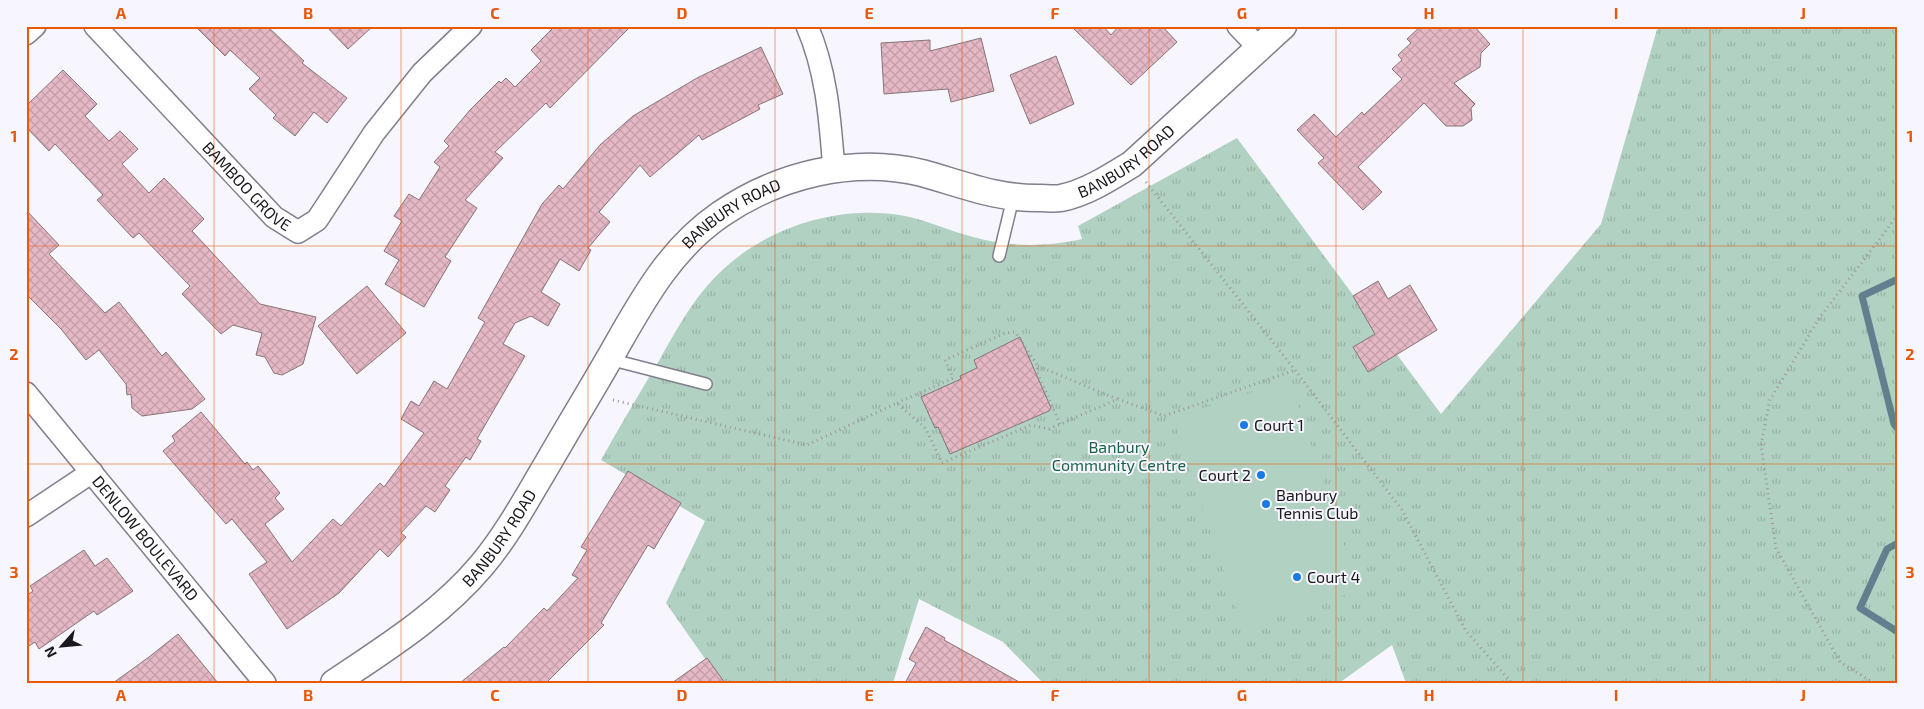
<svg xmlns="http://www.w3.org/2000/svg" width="1924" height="709" font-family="'Exo 2',sans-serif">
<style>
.park{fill:url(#park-tufts)}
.pitch{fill:#b1d1c2}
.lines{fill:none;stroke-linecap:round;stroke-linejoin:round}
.stream{stroke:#627e8f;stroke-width:7}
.building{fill:url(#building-cross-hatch);stroke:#877479}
.service-casing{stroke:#827e8e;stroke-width:14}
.minor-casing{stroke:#827e8e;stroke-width:24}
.tertiary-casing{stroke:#827e8e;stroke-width:29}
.path{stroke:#9a989f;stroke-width:3;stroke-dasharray:1 4;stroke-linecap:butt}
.service{stroke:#fff;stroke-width:11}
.minor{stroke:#fff;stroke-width:21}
.tertiary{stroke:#fff;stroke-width:26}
.grid{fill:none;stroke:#e8590c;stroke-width:1;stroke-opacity:0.55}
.poi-dot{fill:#187ae2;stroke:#f7f5fd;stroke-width:2}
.labels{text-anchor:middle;stroke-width:4;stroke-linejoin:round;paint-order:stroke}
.street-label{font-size:16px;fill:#1a181e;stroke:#f7f5fd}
.poi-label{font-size:16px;fill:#1a181e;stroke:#f7f5fd;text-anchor:start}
.park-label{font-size:16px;fill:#1a6449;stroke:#f7f5fd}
.neatline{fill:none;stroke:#e8590c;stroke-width:2}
.grid-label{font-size:16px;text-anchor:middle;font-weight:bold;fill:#e8590c}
</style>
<defs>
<pattern id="park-tufts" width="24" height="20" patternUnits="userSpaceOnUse" patternTransform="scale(1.25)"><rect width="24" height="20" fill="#b1d1c2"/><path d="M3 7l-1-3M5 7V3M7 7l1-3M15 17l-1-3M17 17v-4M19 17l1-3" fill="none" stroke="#98b3a6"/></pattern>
<pattern id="building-cross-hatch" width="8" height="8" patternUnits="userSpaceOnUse" patternTransform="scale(1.25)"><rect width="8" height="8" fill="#e5b8c5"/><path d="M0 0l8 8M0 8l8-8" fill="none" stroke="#c49da9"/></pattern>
</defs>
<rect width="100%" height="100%" fill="#f7f5fd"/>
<!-- park -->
<path class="park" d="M1658 26H1898V683H1406L1392 645 1339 683H1043L1003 642 919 599 893 683H722L666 603 705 521 601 460C620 426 640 392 660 359 674 334 688 308 707 286 754 231 833 203 905 216 929 221 950 231 973 237 1008 247 1043 247 1078 240L1082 239 1078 226 1237 138 1441 414 1601 224Z"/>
<!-- pitch -->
<path class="pitch" d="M1290 380 1359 590 1243 628 1173 418Z"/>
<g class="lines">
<!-- stream -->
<path class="stream" d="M1898 279 1862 296 1894 424 1898 429
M1898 543 1887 549 1860 608 1898 632"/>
</g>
<!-- building -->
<path class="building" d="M195 26H267L304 61 302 63 347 98 327 123 314 112 295 136 273 118 276 115 249 89 260 78 230 50 225 56Z
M326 26H373L348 49Z
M555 26H631L550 108 546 103 495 152 503 158 465 200 477 208 445 257 451 261 424 307 385 284 399 260 384 251 402 221 394 216 409 194 419 200 440 167 434 162 449 146 444 141 470 110 499 81 501 83 506 78 515 87 541 61 531 50Z
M1071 26H1103L1111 35 1119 26H1162L1177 42 1131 85Z
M1421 26H1474L1490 44 1481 53 1480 67 1454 83 1475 104 1471 108 1472 120 1463 126H1446L1424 103 1358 167 1382 192 1363 210 1318 163 1324 158 1297 130 1314 114 1336 137 1362 112 1364 115 1402 79 1392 69 1402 60 1398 55 1411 43 1407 39Z
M981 38 994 91 951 102 948 89 884 94 881 43 930 40V51Z
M761 47 783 94 758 105 760 109 702 140 699 135 650 177 640 165 599 212 610 222 588 248 591 250 579 271 560 259 541 292 560 304 548 326 531 316 515 323 503 344 525 356 477 439 481 441 470 460 466 457 445 486 450 490 435 512 426 506 401 533 406 537 388 557 380 549 339 593 287 629 249 574 267 562 232 519 226 524 163 451 175 441 172 436 201 412 245 464 247 462 253 470 258 466 280 493 275 498 284 509 265 524 292 562 333 519 341 526 380 483 384 487 424 433 401 419 411 401 419 406 434 381 447 389 485 322 478 318 542 204 559 185 563 189 600 145 633 116 697 78Z
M1056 56 1074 104 1030 124 1010 75Z
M63 70 97 104 85 116 109 141 120 131 138 149 122 164 149 193 164 178 204 219 192 231 260 304 316 317 303 364 282 375 274 373 265 357 256 355 262 333 233 325 221 334 182 294 190 286 139 233 133 238 97 200 103 195 55 144 49 151 26 127V106Z
M26 210 59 245 49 254 105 313 119 302 162 356 166 352 205 399 192 409 142 416 132 408 131 394 127 395 126 384 99 350 86 360 61 329 26 294Z
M1378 281 1388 299 1410 285 1437 330 1368 372 1353 347 1375 334 1353 296Z
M367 286 406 333 357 374 318 326Z
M1020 337 1051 408 1049 411 950 454 938 427 935 428 921 397 961 379 960 376 977 368 974 360Z
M628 471 681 503 654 549 648 545 601 623 604 625 546 683H460L504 647 505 648 544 608 547 611 578 578 572 575 587 550 581 547Z
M84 550 95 566 107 558 133 591 97 615 94 611 39 649 35 642 26 648V596L33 591 30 586Z
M926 627 945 638 944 640 1021 683H905L916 663 909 659Z
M178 634 218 683H113L149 657Z
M707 658 725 683H672Z"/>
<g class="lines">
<defs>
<path id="service" d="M999 256 1013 198
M609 359 706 384"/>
<g id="minor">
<path id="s1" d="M95 26 274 217 298 232 317 220 374 133 422 73 471 26"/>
<path d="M807 26C827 72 830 120 834 170"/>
<path d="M1238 26 1259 48"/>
<path d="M26 34 35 26"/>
<path id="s2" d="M26 393 265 683"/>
<path d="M26 516 92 472"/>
</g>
<g id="tertiary">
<path id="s3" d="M334 683C386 648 441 614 482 565 508 534 527 498 548 463 568 428 589 394 609 359 640 305 668 250 721 214 778 175 853 156 922 173 962 184 997 199 1040 198 1046 198 1054 199 1061 198 1086 193 1111 177 1132 164L1283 26"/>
</g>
</defs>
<!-- service casing -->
<use href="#service" class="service-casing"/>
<!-- minor casing -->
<use href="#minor" class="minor-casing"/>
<!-- tertiary casing -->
<use href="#tertiary" class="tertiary-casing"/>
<!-- path -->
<path class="path" d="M1146 182 1295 370 1402 510 1466 631 1512 683
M1038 366 1117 399
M613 400 807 445 897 403 926 429 942 463 1031 425 1049 429 1118 399 1164 416 1295 370
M897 403 953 378 945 360 1005 333 1015 332 1038 366 1037 372 1060 424
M1874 683 1840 662 1776 548 1761 445 1770 400 1820 317 1898 215"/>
<!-- service -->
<use href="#service" class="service"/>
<!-- minor -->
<use href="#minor" class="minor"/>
<!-- tertiary -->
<use href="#tertiary" class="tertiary"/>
</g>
<!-- grid -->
<path class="grid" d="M214 26V683M401 26V683M588 26V683M775 26V683M962 26V683M1149 26V683M1336 26V683M1523 26V683M1710 26V683M26 246H1898M26 464H1898"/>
<!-- markers -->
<g class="poi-dot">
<circle cx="1244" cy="425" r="5"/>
<circle cx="1261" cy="475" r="5"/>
<circle cx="1266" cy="504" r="5"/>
<circle cx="1297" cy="577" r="5"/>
</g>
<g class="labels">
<!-- street labels -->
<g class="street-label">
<text dy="6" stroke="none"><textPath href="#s3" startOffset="1046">BANBURY ROAD</textPath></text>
<text dy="6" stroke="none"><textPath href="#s1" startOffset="221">BAMBOO GROVE</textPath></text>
<text dy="6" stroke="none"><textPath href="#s3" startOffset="626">BANBURY ROAD</textPath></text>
<text dy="6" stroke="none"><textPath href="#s3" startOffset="222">BANBURY ROAD</textPath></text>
<text dy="6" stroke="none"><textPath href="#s2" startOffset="188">DENLOW BOULEVARD</textPath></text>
</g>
<!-- poi labels -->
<g class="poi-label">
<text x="1254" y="431">Court 1</text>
<text x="1251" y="481" text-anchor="end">Court 2</text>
<text x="1276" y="501">Banbury<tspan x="1276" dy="18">Tennis Club</tspan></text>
<text x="1307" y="583">Court 4</text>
</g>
<!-- park labels -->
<g class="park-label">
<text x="1119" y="453">Banbury<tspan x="1119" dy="18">Community Centre</tspan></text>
</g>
</g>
<!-- border -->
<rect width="1924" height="709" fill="none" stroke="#f7f5fd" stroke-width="55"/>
<!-- north arrow -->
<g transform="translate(62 646) rotate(243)" stroke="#f7f5fd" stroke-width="4" paint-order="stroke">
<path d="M0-4L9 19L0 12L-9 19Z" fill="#1a181e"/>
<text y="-8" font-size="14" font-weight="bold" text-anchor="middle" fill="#1a181e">N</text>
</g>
<rect x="28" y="28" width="1868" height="654" class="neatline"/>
<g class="grid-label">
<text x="121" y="19">A</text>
<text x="308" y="19">B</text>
<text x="495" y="19">C</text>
<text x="682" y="19">D</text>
<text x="869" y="19">E</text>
<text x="1055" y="19">F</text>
<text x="1242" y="19">G</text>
<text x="1429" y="19">H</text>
<text x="1616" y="19">I</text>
<text x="1803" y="19">J</text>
<text x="14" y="142">1</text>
<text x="1910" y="142">1</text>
<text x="14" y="360">2</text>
<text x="1910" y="360">2</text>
<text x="14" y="578">3</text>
<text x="1910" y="578">3</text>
<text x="121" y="701">A</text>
<text x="308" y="701">B</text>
<text x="495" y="701">C</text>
<text x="682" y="701">D</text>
<text x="869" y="701">E</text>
<text x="1055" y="701">F</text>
<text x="1242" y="701">G</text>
<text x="1429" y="701">H</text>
<text x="1616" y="701">I</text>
<text x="1803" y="701">J</text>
</g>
</svg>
